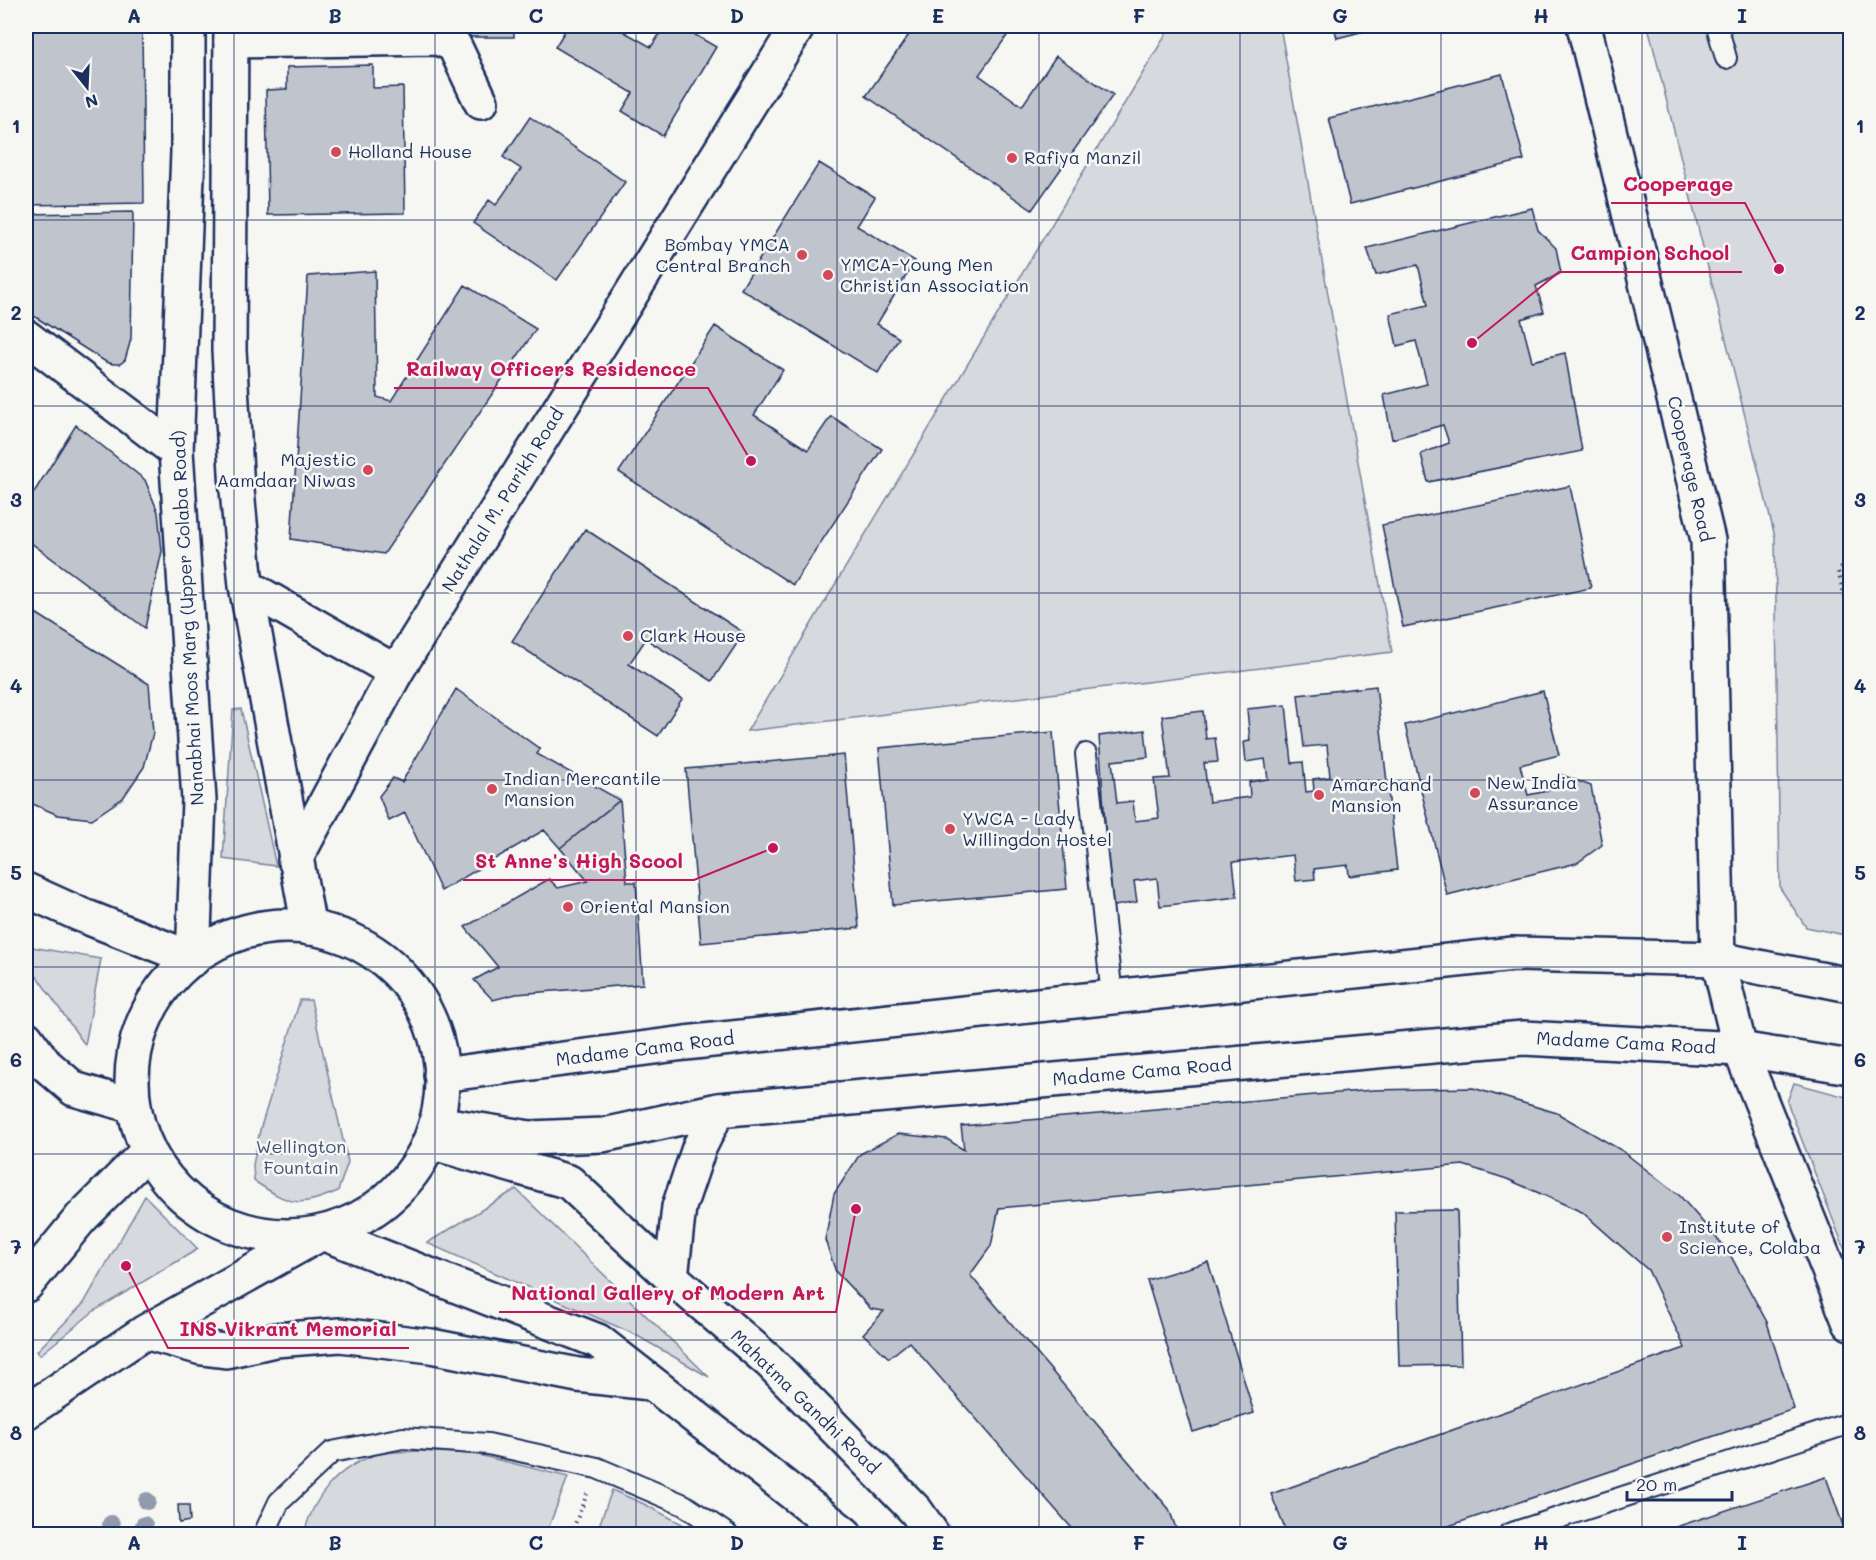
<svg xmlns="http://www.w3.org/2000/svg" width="1876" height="1560" font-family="Mali,sans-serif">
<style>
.green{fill:#d6d9dd;stroke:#78849e;stroke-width:1.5}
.building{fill:#c0c4cd;stroke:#1b2f5e;stroke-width:1.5}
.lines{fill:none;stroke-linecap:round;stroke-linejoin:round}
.service-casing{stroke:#1b2f5e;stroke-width:24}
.minor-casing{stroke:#1b2f5e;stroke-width:38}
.tertiary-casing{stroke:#1b2f5e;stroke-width:38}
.secondary-casing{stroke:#1b2f5e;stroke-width:38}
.primary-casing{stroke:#1b2f5e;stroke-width:38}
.path{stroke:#1b2f5e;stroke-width:4;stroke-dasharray:1.5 4.5;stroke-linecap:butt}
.service{stroke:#f6f6f2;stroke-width:20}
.minor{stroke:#f6f6f2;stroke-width:33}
.tertiary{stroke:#f6f6f2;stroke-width:33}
.secondary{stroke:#f6f6f2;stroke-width:33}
.primary{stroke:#f6f6f2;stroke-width:33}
.tree{fill:#929bae}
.grid{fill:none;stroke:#1b2f5e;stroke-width:1.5;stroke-opacity:0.55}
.poi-dot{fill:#d1495b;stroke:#f6f6f2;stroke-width:2}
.labels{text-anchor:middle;stroke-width:5;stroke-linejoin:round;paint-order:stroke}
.poi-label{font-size:18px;fill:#1b2f5e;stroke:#f6f6f2;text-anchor:start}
.street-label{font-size:18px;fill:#1b2f5e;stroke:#f6f6f2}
.park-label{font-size:18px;fill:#405177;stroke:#f6f6f2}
.leader{fill:none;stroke:#c2185b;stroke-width:2}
.callout-dot{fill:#c2185b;stroke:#f6f6f2;stroke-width:2}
.callout-label{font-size:20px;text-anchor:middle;font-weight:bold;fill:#c2185b;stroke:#f6f6f2;stroke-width:5;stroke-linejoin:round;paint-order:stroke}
.neatline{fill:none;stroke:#1b2f5e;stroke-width:2}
.grid-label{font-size:20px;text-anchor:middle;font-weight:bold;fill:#1b2f5e}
</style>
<rect width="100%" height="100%" fill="#f6f6f2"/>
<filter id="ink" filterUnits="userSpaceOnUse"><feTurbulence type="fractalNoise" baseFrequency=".0167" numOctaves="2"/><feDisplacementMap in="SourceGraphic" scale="12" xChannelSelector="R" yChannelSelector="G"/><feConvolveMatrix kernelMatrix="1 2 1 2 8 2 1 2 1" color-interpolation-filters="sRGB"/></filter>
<g filter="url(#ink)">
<!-- green -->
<path class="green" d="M1171 26H1280L1392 652 747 731Z
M1648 26H1850V936L1806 927 1780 888 1775 537Z
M241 709 276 866 223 859 233 710Z
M26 946 101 959 85 1045 26 961Z
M300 1000H311L348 1162 338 1191C297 1208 291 1205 254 1181L253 1165 260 1130Z
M1794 1083 1850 1098V1263L1787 1102Z
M516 1189 709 1377 634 1334 427 1243Z
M145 1196 198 1249 94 1311 40 1355 37 1351 84 1303Z
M417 1451 475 1454 568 1477 546 1534H304C313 1497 338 1467 375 1455 388 1451 404 1452 417 1451Z
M612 1490 644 1504 701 1534H596Z"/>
<!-- building -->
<path class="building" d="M26 26H142L144 203 26 205Z
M463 26H514V37H463Z
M568 26H614L651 47 665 26H680L716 47 663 136 622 111 633 93 555 47Z
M915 26H1014L979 75 1022 106 1056 56 1113 95 1032 210 866 96Z
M1334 26H1384L1337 38Z
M373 65V88L403 87 405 213 268 215 266 90 287 89V67Z
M1502 74 1524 160 1350 204 1329 118Z
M530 117 625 182 557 280 473 223 489 200 496 205 521 169 503 157Z
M819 163 875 197 857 226 915 261 877 324 899 338 878 373 741 289Z
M1532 208 1538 230 1556 248 1561 273 1536 286 1544 312 1521 319 1532 361 1565 353 1582 451 1428 482 1421 454 1449 443 1443 425 1392 439 1384 395 1427 384 1416 341 1397 346 1390 314 1428 305 1418 265 1376 275 1367 248Z
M133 212 131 339 125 360 120 364H113L106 362 26 311V214Z
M375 271 377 397 391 401 465 285 536 329 384 554 291 539 308 276Z
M715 326 783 370 754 415 808 450 831 416 882 449 793 585 619 472Z
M76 425 145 480 158 512 162 551 145 628 26 539V505Z
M1570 486 1591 588 1403 627 1382 525Z
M585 529 744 633 712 681 646 639 629 664 682 699 658 736 512 641Z
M26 607 149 684 153 733 144 767 123 798 92 819 58 815 26 801Z
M1376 686 1397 870 1349 876 1348 865 1314 869 1315 879 1296 881 1293 855 1233 862 1237 897 1160 906 1157 878 1134 881 1137 902 1109 907 1096 826 1105 824 1099 736 1145 730 1148 757 1112 761 1117 803 1133 801 1135 821 1159 818 1154 779 1170 778 1162 716 1203 711 1206 739 1215 738 1218 762 1204 763 1209 802 1250 797 1249 782 1268 779 1265 759 1246 762 1244 742 1250 741 1247 709 1286 705 1292 763 1303 762 1306 792 1314 791 1313 779 1330 777 1327 745 1304 747 1298 695Z
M456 689 540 749 537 754 620 800 560 848 544 830 441 891 405 813 389 821 379 796 393 778 402 782Z
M1543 691 1559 755 1520 765 1528 795 1547 791 1562 775 1591 786 1602 845 1577 863 1447 895 1405 725Z
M1053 732 1067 889 893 905 879 748Z
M844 755 859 928 701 943 686 769Z
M620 800 627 882H636L643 984 516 994 493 1000 474 980 498 967 465 927 549 879 558 888 588 881 560 848Z
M1473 1088 1557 1113 1621 1150 1680 1196 1728 1251 1767 1322 1794 1409 1425 1534H1287L1271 1494 1685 1348 1648 1270 1582 1212 1507 1179 1463 1165 999 1208 991 1246 970 1275 1169 1509 1178 1534H1077L909 1342 889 1358 863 1334 884 1311 871 1309 836 1272 825 1240 834 1194 860 1154 898 1134 947 1139 964 1150 961 1126 1373 1090Z
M1457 1210 1461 1365 1399 1366 1395 1211Z
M1208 1262 1254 1413 1193 1432 1147 1280Z
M1826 1477 1846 1534H1655Z
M178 1505H189L190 1521 179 1523Z"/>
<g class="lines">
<defs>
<path id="service" d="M1717 26 1726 58
M1086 754 1112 997
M264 1534 279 1502 332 1452 403 1438 488 1444 597 1468 684 1505 727 1534
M1509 1534 1850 1423"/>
<path id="minor" d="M231 41 438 38 454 45 481 102"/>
<path id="tertiary" d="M1584 26 1708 540 1718 959
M26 337 176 451
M295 860 396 672 798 26
M26 890 79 914 193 959
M26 1038 45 1064 74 1089 133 1106"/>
<path id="secondary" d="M188 26V152L176 451 199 800 193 959
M231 26 229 350 237 490 246 586 309 928
M246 586 396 672
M1718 959 1740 1049 1850 1323"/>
<path id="primary" d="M132 1081a155 155 0 1 1 310 0a155 155 0 1 1-310 0Z
M441 1075 685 1043 1513 954 1718 959 1850 985
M436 1123 530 1138 603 1135 718 1110 1523 1038 1740 1049 1850 1067
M430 1142 569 1182 671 1277 770 1362 916 1511 932 1534
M671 1277 679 1207 699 1148 718 1110
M26 1285 81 1218 148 1151
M145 1332 202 1348 226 1351 275 1340 340 1335 431 1346 578 1375 650 1383
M26 1412 145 1332 322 1233 598 1341 845 1534"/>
</defs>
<!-- service casing -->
<use href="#service" class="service-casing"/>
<!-- minor casing -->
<use href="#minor" class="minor-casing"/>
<!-- tertiary casing -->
<use href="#tertiary" class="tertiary-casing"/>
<!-- secondary casing -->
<use href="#secondary" class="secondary-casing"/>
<!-- primary casing -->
<use href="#primary" class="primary-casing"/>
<!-- path -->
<path class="path" d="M1850 559 1838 571 1850 616
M571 1534 587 1494"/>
<!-- service -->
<use href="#service" class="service"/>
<!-- minor -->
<use href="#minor" class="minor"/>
<!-- tertiary -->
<use href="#tertiary" class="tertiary"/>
<!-- secondary -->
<use href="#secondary" class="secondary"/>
<!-- primary -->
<use href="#primary" class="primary"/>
</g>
<!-- trees -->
<g class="tree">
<circle cx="147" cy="1501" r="9"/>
<circle cx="111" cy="1524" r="9"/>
<circle cx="144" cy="1525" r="9"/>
</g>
</g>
<!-- grid -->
<path class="grid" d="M234 26V1534M435 26V1534M636 26V1534M837 26V1534M1039 26V1534M1240 26V1534M1441 26V1534M1642 26V1534M26 220H1850M26 406H1850M26 593H1850M26 780H1850M26 967H1850M26 1154H1850M26 1340H1850"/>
<!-- markers -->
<g class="poi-dot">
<circle cx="336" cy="152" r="6"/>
<circle cx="1012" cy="158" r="6"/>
<circle cx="802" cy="255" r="6"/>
<circle cx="828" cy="275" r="6"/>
<circle cx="368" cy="470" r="6"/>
<circle cx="628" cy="636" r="6"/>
<circle cx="492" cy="789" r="6"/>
<circle cx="1475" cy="793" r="6"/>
<circle cx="1319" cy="795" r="6"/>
<circle cx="950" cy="829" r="6"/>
<circle cx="568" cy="907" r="6"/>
<circle cx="1667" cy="1237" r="6"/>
</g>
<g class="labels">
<!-- poi labels -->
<g class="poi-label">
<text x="348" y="158">Holland House</text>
<text x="1024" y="164">Rafiya Manzil</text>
<text x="790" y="251" text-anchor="end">Bombay YMCA<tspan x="790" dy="21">Central Branch</tspan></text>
<text x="840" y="271">YMCA-Young Men<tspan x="840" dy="21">Christian Association</tspan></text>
<text x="356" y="466" text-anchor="end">Majestic<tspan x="356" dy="21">Aamdaar Niwas</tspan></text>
<text x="640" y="642">Clark House</text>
<text x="504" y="785">Indian Mercantile<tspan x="504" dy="21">Mansion</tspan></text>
<text x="1487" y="789">New India<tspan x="1487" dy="21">Assurance</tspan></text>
<text x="1331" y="791">Amarchand<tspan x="1331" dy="21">Mansion</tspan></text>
<text x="962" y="825">YWCA - Lady<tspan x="962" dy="21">Willingdon Hostel</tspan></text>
<text x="580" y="913">Oriental Mansion</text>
<text x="1679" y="1233">Institute of<tspan x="1679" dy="21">Science, Colaba</tspan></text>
</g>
<!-- street labels -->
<g class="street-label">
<text transform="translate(1690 469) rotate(77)" y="6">Cooperage Road</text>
<text transform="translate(503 500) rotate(-58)" y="6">Nathalal M. Parikh Road</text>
<text transform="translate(188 618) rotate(-93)" y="6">Nanabhai Moos Marg (Upper Colaba Road)</text>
<text transform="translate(1626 1043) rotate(3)" y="6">Madame Cama Road</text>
<text transform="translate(645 1049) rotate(-7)" y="6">Madame Cama Road</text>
<text transform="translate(1142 1072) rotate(-5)" y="6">Madame Cama Road</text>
<text transform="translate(805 1402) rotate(44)" y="6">Mahatma Gandhi Road</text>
</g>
<!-- park labels -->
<g class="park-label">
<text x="301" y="1153">Wellington<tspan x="301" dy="21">Fountain</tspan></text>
</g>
</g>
<!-- callouts -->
<path class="leader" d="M1779 269L1745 203H1611M1472 343L1559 272H1742M751 461L708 388H394M773 848L694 880H463M856 1209L836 1312H499M126 1266L168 1348H409"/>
<g class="callout-dot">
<circle cx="1779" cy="269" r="6"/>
<circle cx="1472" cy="343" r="6"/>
<circle cx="751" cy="461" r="6"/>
<circle cx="773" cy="848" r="6"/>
<circle cx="856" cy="1209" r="6"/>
<circle cx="126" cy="1266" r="6"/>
</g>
<g class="callout-label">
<text x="1678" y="191">Cooperage</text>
<text x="1650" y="260">Campion School</text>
<text x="551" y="376">Railway Officers Residencce</text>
<text x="579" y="868">St Anne's High Scool</text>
<text x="668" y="1300">National Gallery of Modern Art</text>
<text x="288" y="1336">INS Vikrant Memorial</text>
</g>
<!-- margin -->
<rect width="1876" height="1560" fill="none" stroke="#f6f6f2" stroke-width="66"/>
<!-- north arrow -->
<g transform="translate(87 87) rotate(162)" stroke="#f6f6f2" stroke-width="4.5" paint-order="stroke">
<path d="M0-4.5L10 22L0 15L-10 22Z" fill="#1b2f5e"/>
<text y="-9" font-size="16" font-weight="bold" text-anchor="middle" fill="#1b2f5e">N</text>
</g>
<!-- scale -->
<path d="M1627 1491v9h105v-9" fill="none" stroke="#1b2f5e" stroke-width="3"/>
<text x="1636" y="1491" font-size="18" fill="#1b2f5e" stroke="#f6f6f2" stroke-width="4.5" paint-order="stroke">20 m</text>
<rect x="33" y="33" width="1810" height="1494" class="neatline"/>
<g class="grid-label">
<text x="134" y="23">A</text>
<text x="335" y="23">B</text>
<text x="536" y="23">C</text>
<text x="737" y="23">D</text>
<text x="938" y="23">E</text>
<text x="1139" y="23">F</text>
<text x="1340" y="23">G</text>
<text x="1541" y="23">H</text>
<text x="1742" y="23">I</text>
<text x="16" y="133">1</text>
<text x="1860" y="133">1</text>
<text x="16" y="320">2</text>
<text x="1860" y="320">2</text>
<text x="16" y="507">3</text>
<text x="1860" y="507">3</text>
<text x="16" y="693">4</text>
<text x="1860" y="693">4</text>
<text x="16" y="880">5</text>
<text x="1860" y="880">5</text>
<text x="16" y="1067">6</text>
<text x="1860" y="1067">6</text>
<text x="16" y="1254">7</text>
<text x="1860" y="1254">7</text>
<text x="16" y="1440">8</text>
<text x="1860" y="1440">8</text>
<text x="134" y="1550">A</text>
<text x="335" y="1550">B</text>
<text x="536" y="1550">C</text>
<text x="737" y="1550">D</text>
<text x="938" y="1550">E</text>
<text x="1139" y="1550">F</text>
<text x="1340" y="1550">G</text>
<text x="1541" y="1550">H</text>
<text x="1742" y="1550">I</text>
</g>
</svg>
